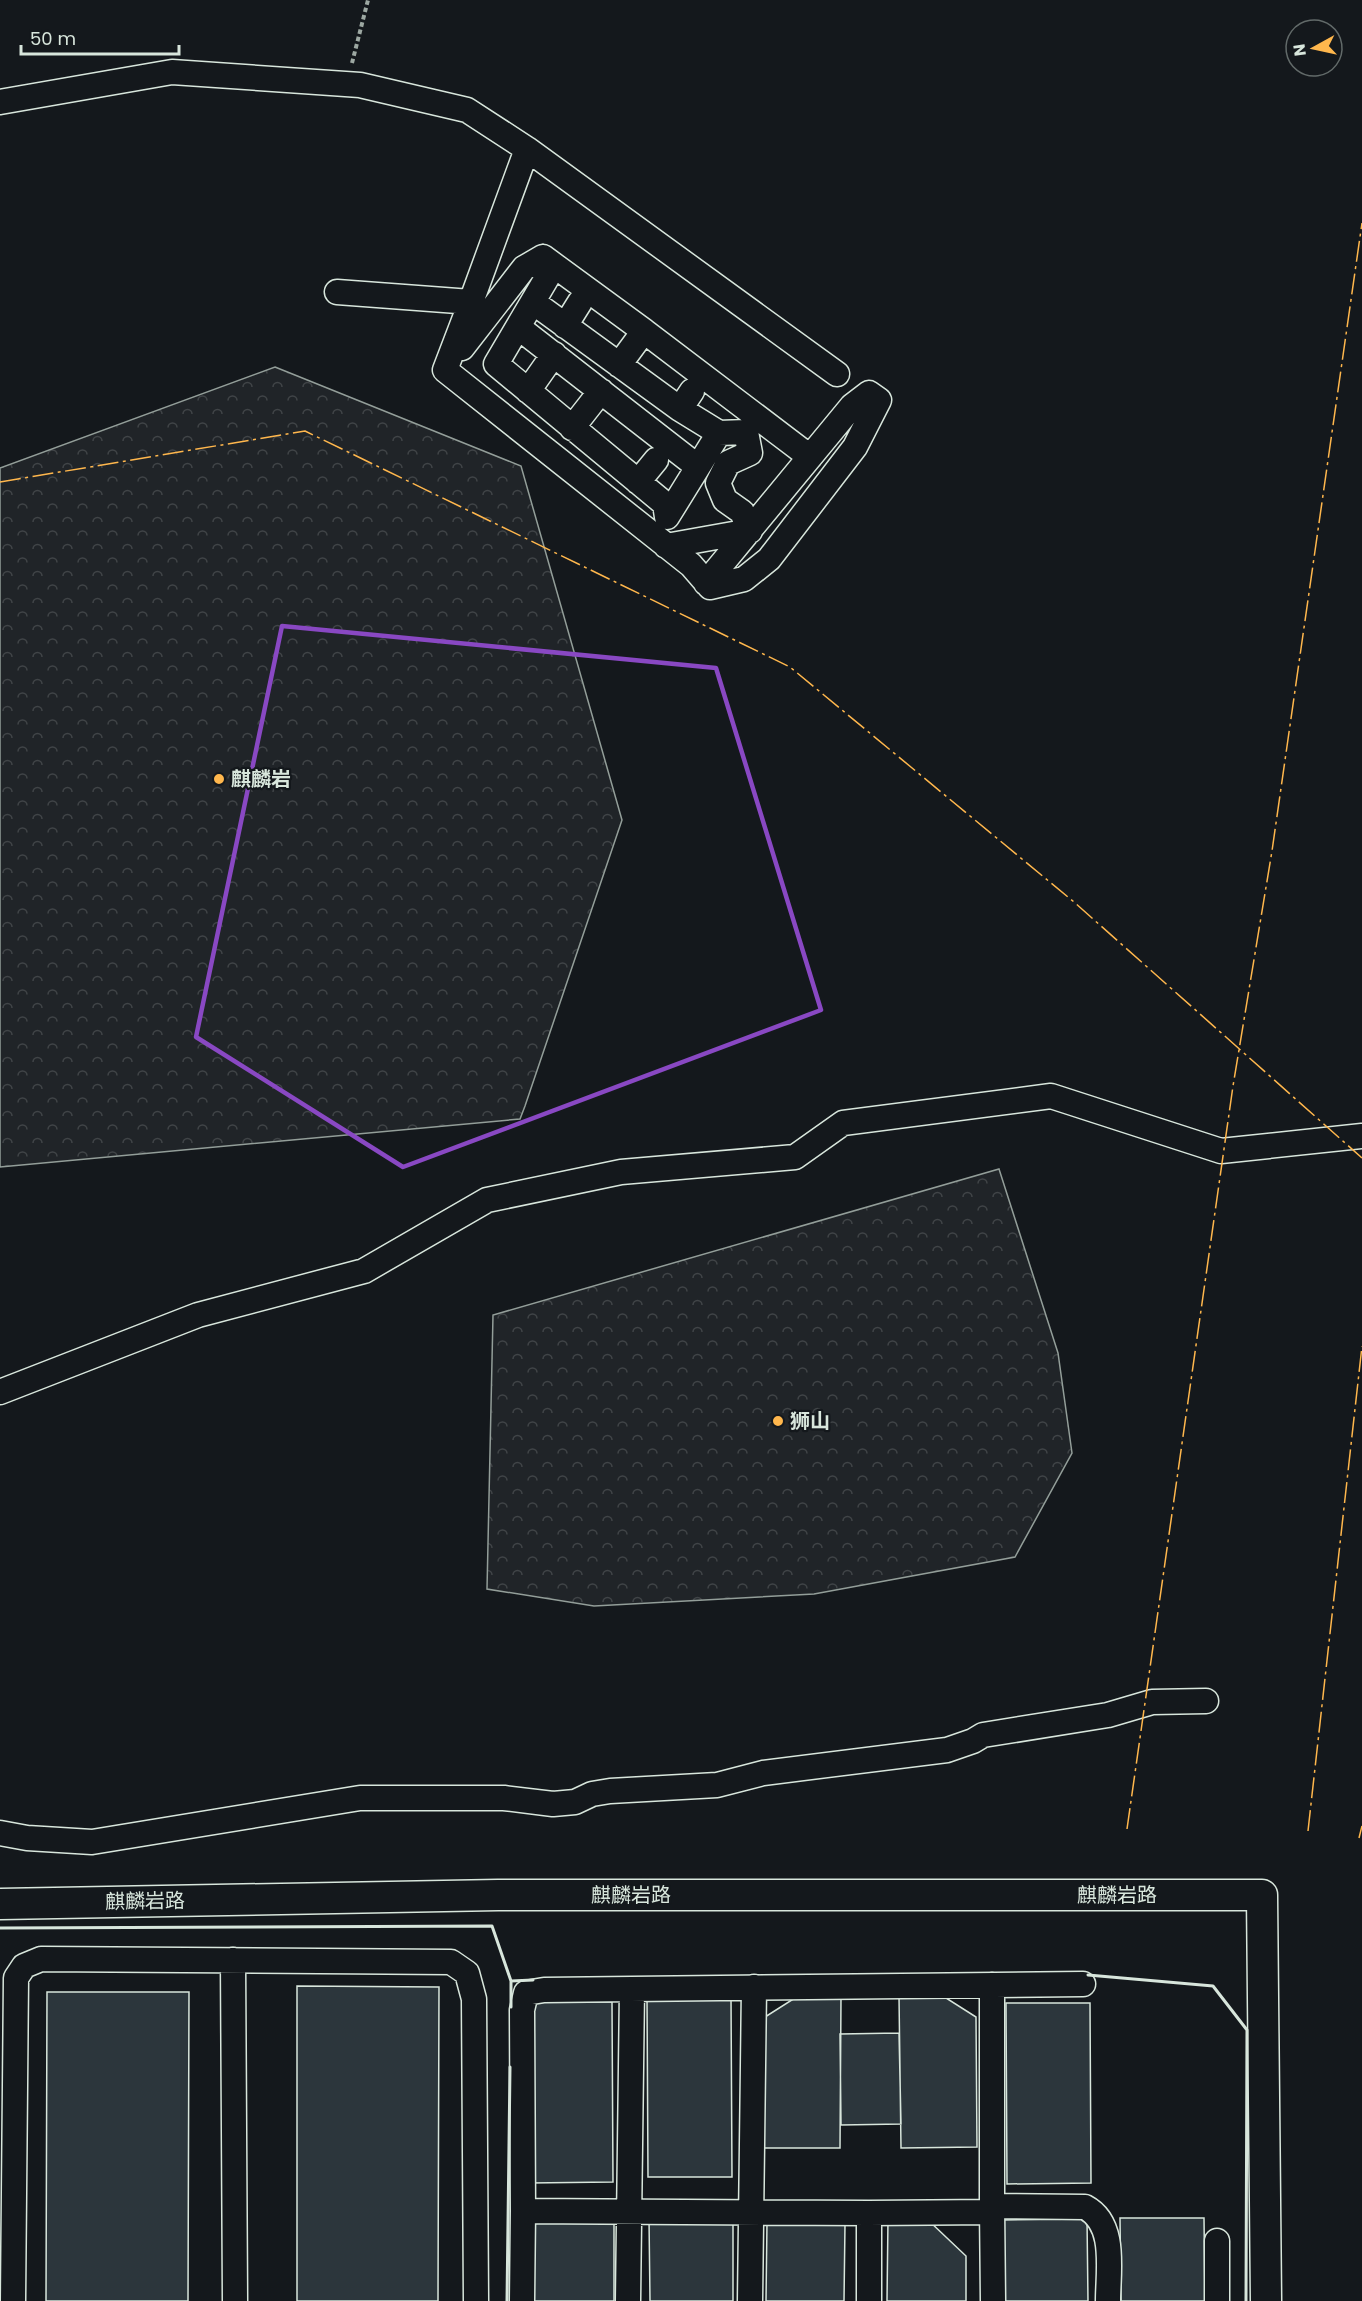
<svg xmlns="http://www.w3.org/2000/svg" width="1362" height="2301" font-family="Poppins,'Noto Sans SC',sans-serif">
<style>
.forest{fill:url(#forest-crowns);stroke:#939e99;stroke-width:1.5}
.building{fill:#2c363c;stroke:#d8e6dc;stroke-width:1.5}
.lines{fill:none;stroke-linecap:round;stroke-linejoin:round}
.minor-casing{stroke:#d8e6dc;stroke-width:27}
.major-casing{stroke:#d8e6dc;stroke-width:33}
.path{stroke:#9da8a2;stroke-width:4;stroke-dasharray:4.5 3;stroke-linecap:butt}
.minor{stroke:#14181c;stroke-width:24}
.major{stroke:#14181c;stroke-width:30}
.wall{stroke:#d8e6dc;stroke-width:3}
.power{stroke:#ffb74d;stroke-width:1.5;stroke-dasharray:21 4.5 3 4.5;stroke-linecap:butt}
.marked{fill:none;stroke:#8948c3;stroke-width:4.5;stroke-linejoin:round}
.poi-dot{fill:#ffb74d;stroke:#14181c;stroke-width:2}
.labels{text-anchor:middle;stroke-width:4.5;stroke-linejoin:round;paint-order:stroke}
.poi-label{font-size:20px;font-weight:bold;fill:#d8e6dc;stroke:#14181c;text-anchor:start}
.street-label{font-size:20px;fill:#d8e6dc;stroke:#14181c}
</style>
<defs>
<pattern id="forest-crowns" width="20" height="18" patternUnits="userSpaceOnUse" patternTransform="scale(1.5)"><rect width="20" height="18" fill="#202428"/><path d="M2 6a3 3 0 1 1 6 0M12 15a3 3 0 1 1 6 0" fill="none" stroke="#404447"/></pattern>
</defs>
<rect width="100%" height="100%" fill="#14181c"/>
<!-- forest -->
<path class="forest" d="M275 367 521 466 622 820 525 1106 520 1119 0 1167V468Z
M999 1169 1058 1353 1072 1453 1015 1557 814 1594 594 1606 487 1589 493 1315Z"/>
<!-- building -->
<path class="building" d="M297 1986 439 1987 438 2301H297Z
M47 1992H189L188 2301H46Z
M647 1996H731L732 2177H648Z
M798 1996 841 1997 840 2148H764L765 2017Z
M899 1996H943L976 2017 977 2147 901 2148Z
M528 2002H612L613 2182 529 2183Z
M1006 2003H1090L1091 2183 1007 2184Z
M899 2033 901 2124 841 2125 840 2034Z
M530 2218H614V2301H530Z
M649 2218H733V2301H650Z
M1120 2218H1204L1205 2301H1121Z
M888 2219 928 2220 966 2256V2301H887Z
M1087 2219 1088 2301H1004L1003 2220Z
M767 2222 845 2224 844 2301H766Z"/>
<g class="lines">
<defs>
<path id="minor" d="M0 102 172 72 360 85 467 110 527 149 837 374
M543 257 644 331 619 365
M337 292 471 302 527 149
M471 302 445 370 691 565 710 587 744 579 769 559 855 447 879 400 869 393 852 406 706 583
M533 302 680 409 719 433
M565 326 580 302
M518 327 698 467
M644 331 810 457
M462 348 524 268 543 257 548 276 496 364 665 504 667 517 719 433 746 432 750 453 728 463 718 483 725 500 742 512 750 531 666 546
M528 391 554 354
M680 409 692 391
M572 428 601 391
M638 482 656 460
M0 1392 198 1315 364 1271 487 1200 621 1172 795 1157 843 1123 1051 1096 1221 1151 1362 1136
M0 1833 27 1838 92 1842 360 1798H504L553 1804 575 1802 592 1794 610 1791 717 1785 763 1773 947 1750 973 1741 983 1735 1108 1715 1152 1702 1206 1701
M233 1960 235 2301
M992 1985V2206
M869 2213 992 2212
M1217 2241V2301
M13 2301 16 1978 24 1966 41 1959 451 1962 467 1973 474 1999 476 2301
M522 2301 523 2211
M628 2301 632 1989
M750 2301 754 1987
M869 2301V2213L523 2211 522 2010 526 1993 544 1990 1083 1984
M993 2301 992 2206 1085 2207C1117 2224 1108 2270 1108 2301"/>
<path id="major" d="M0 1904 498 1895H1262L1266 2301"/>
</defs>
<!-- minor casing -->
<use href="#minor" class="minor-casing"/>
<!-- major casing -->
<use href="#major" class="major-casing"/>
<!-- path -->
<path class="path" d="M352 63 368 0"/>
<!-- minor -->
<use href="#minor" class="minor"/>
<!-- major -->
<use href="#major" class="major"/>
<!-- wall -->
<path class="wall" d="M0 1928 492 1926 511 1981
M1088 1975 1213 1986 1247 2030 1246 2301
M511 2007V1981L533 1980
M507 2301 510 2067"/>
<!-- power -->
<path class="power" d="M0 482 305 431 790 667 1074 902 1362 1158
M1127 1829 1233 1086 1272 851 1362 223
M1308 1831 1362 1346
M1359 1838 1362 1826"/>
</g>
<!-- marked area -->
<path class="marked" d="M282 626 716 668 821 1010 403 1167 196 1037Z"/>
<!-- markers -->
<g class="poi-dot">
<circle cx="219" cy="779" r="6"/>
<circle cx="778" cy="1421" r="6"/>
</g>
<g class="labels">
<!-- poi labels -->
<g class="poi-label">
<text x="231" y="786">麒麟岩</text>
<text x="790" y="1428">狮山</text>
</g>
<!-- street labels -->
<g class="street-label">
<text x="631" y="1902">麒麟岩路</text>
<text x="1117" y="1902">麒麟岩路</text>
<text transform="translate(145 1901) rotate(-1)" y="7">麒麟岩路</text>
</g>
</g>
<!-- north arrow -->
<g transform="translate(1314 48) rotate(262)"><circle r="28" fill="#14181c" stroke="#626a69" stroke-width="1.5"/>
<path d="M0-4.5L10 22L0 15L-10 22Z" fill="#ffb74d"/>
<text y="-9" font-size="16" font-weight="bold" text-anchor="middle" fill="#d8e6dc">N</text>
</g>
<!-- scale -->
<path d="M21 45v9h158v-9" fill="none" stroke="#d8e6dc" stroke-width="3"/>
<text x="30" y="45" font-size="18" fill="#d8e6dc" stroke="#14181c" stroke-width="4.5" paint-order="stroke">50 m</text>
</svg>
